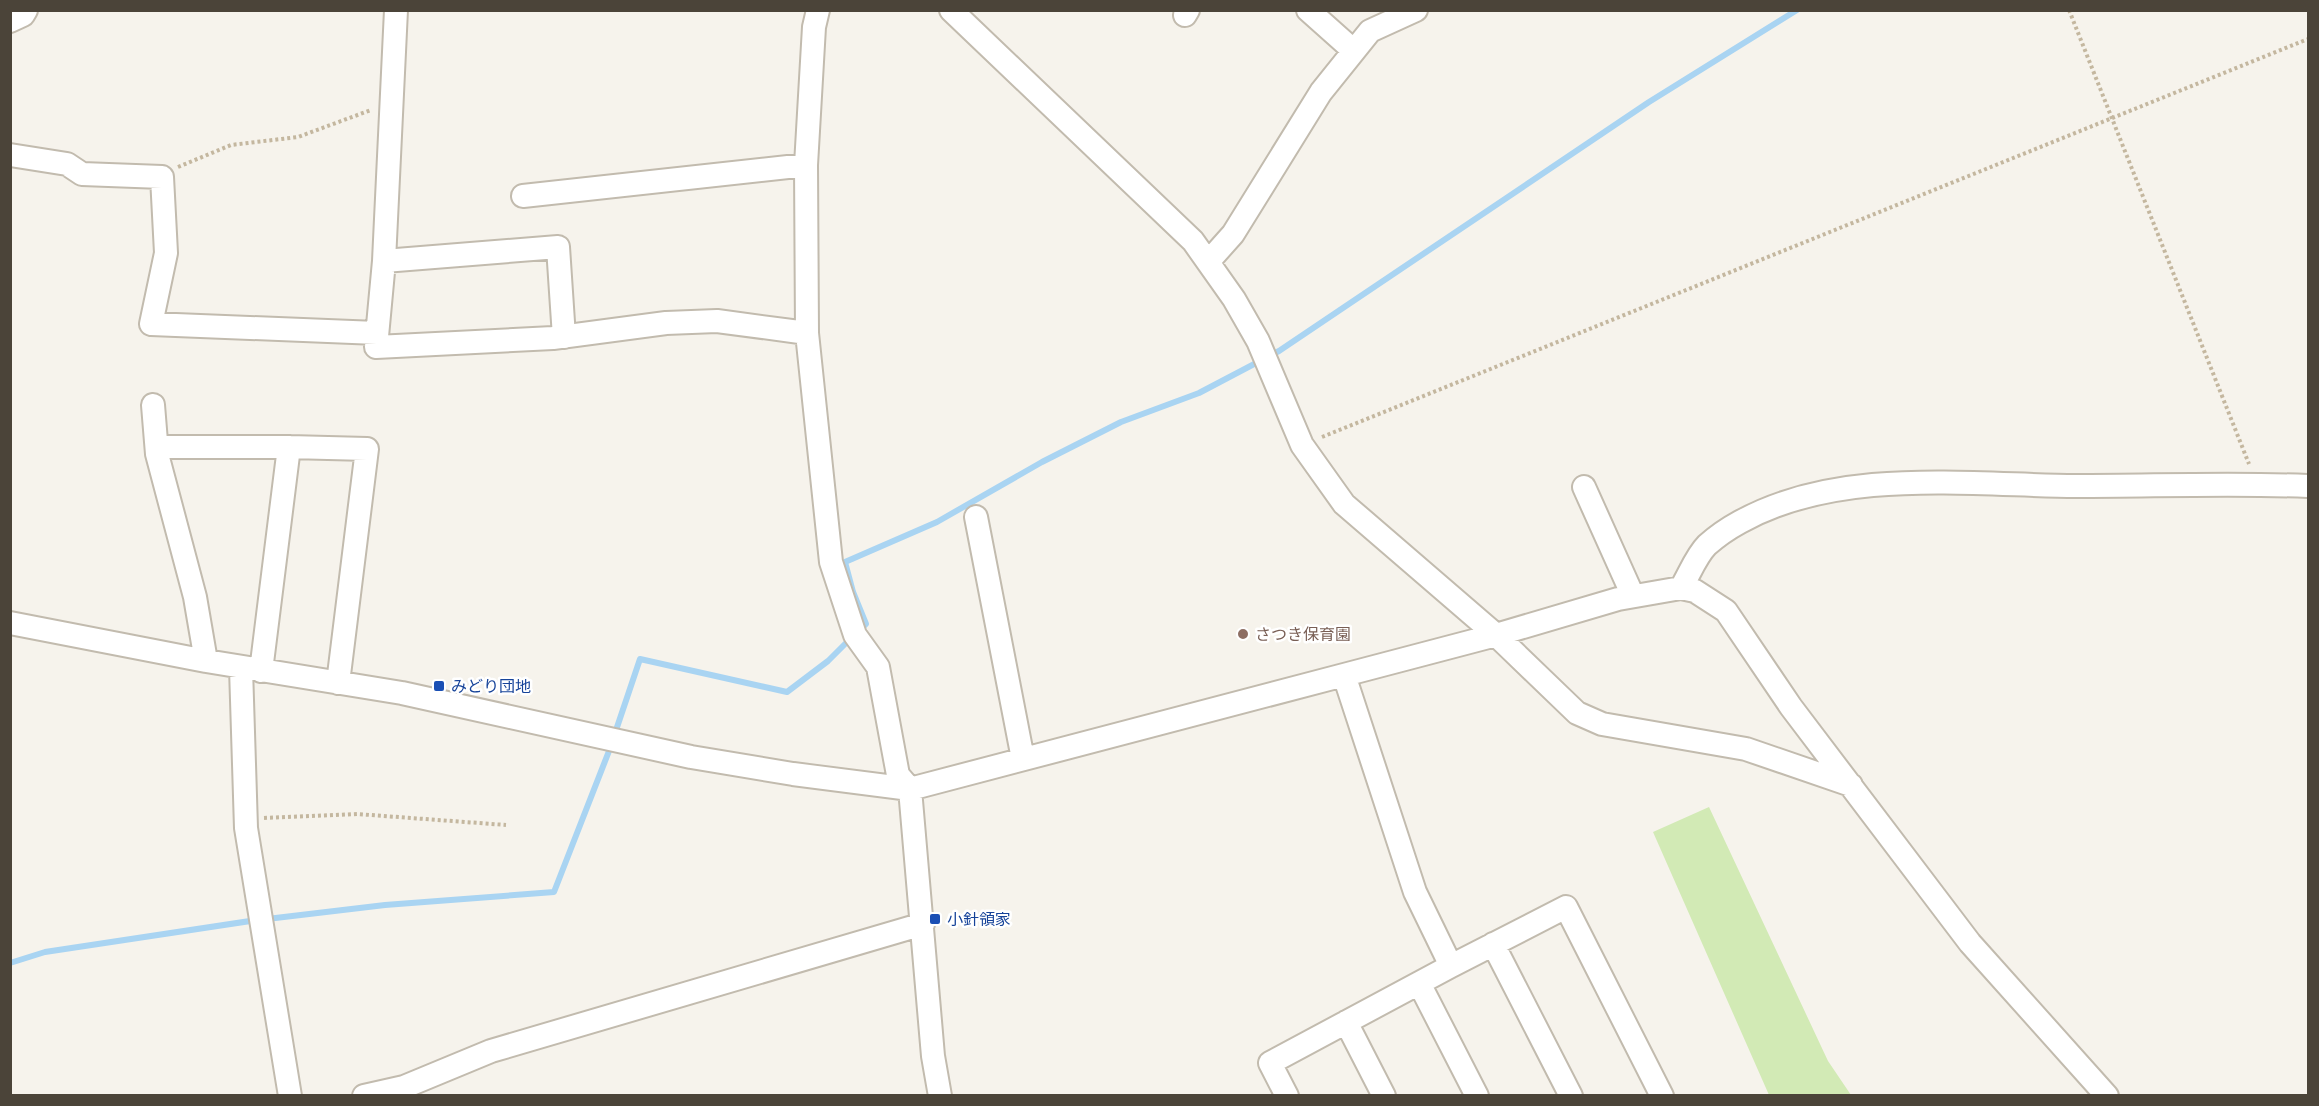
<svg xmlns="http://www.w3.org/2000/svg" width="2319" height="1106" font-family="Montserrat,'Noto Sans JP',sans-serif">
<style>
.green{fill:#d2eab5}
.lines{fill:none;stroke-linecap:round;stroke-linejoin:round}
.stream{stroke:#a9d4f2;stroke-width:6}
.minor-casing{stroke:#c2bbae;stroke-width:26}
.path{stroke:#c4b79f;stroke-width:4;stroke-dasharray:3 3;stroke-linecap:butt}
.minor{stroke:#fff;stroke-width:22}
.education-dot{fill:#8d6e63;stroke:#fff;stroke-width:2}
.transit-dot{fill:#1a4fb4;stroke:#fff;stroke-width:2}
.labels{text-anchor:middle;stroke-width:5;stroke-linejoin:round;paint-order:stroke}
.education-label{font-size:16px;fill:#785e54;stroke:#fff;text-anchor:start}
.transit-label{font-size:16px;fill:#164399;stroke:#fff;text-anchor:start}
</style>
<rect width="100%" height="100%" fill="#f6f3ec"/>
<!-- green -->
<path class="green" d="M1709 807 1828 1061 1851 1095H1769L1653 832Z"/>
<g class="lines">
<!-- stream -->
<path class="stream" d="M860 630 866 624 853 592 845 562 937 522 1042 462 1121 422 1199 393 1279 351 1649 102 1797 10
M267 919 385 905 554 892 609 751 640 659 787 692 828 661 852 637
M10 963 45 952 257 920"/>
<defs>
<path id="minor" d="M396 10 384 261 376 347 553 338 666 323 717 321 807 333
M818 10 814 27 806 165 807 333 831 562 855 635 878 667 898 775 910 789 933 1056 940 1096
M951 10 1193 241 1234 299 1258 341 1302 445 1344 504 1496 635 1577 713 1602 724 1746 749 1851 785
M1308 10 1354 51
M1185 15 1188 10
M10 21 23 15 26 10
M10 155 67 164 82 174 162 177 166 253 151 324 377 333
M523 196 806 165
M384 261 558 247 564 337
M1208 262 1233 234 1321 92 1370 31 1416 10
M153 405 157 454 195 597 206 661
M157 447H289L367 449 338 683
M1584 487 1633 596
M976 517 1023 759
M1681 588C1689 575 1696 556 1707 545 1716 537 1729 528 1740 522 1839 467 1968 485 2076 486 2154 486 2231 483 2308 486
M10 623 206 661 402 693 691 757 793 774 910 789 1344 675 1496 635 1618 599 1681 588 1695 591 1726 611 1791 707 1970 943 2107 1096
M241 668 246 828 290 1096
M261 671 289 447
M1344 675 1415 892 1451 966
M1493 944 1571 1096
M1419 983 1477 1096
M1346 1022 1384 1096
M364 1096 404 1087 491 1051 923 924
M1287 1096 1270 1063 1451 966 1566 907 1662 1096"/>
</defs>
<!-- minor casing -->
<use href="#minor" class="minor-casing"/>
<!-- path -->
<path class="path" d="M2069 10 2249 464
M178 167 231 145 298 137 371 110
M1322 437 2308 39
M264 818 357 814 506 825"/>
<!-- minor -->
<use href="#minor" class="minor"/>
</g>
<!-- markers -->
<circle class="education-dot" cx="1243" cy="634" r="6"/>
<g class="transit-dot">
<rect x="433" y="680" width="12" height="12" rx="3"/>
<rect x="929" y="913" width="12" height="12" rx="3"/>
</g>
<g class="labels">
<!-- education labels -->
<g class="education-label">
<text x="1255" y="640">さつき保育園</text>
</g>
<!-- transit labels -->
<g class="transit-label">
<text x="451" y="692">みどり団地</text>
<text x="947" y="925">小針領家</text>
</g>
</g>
<!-- border -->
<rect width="2319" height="1106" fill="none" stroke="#4b4439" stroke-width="24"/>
</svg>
